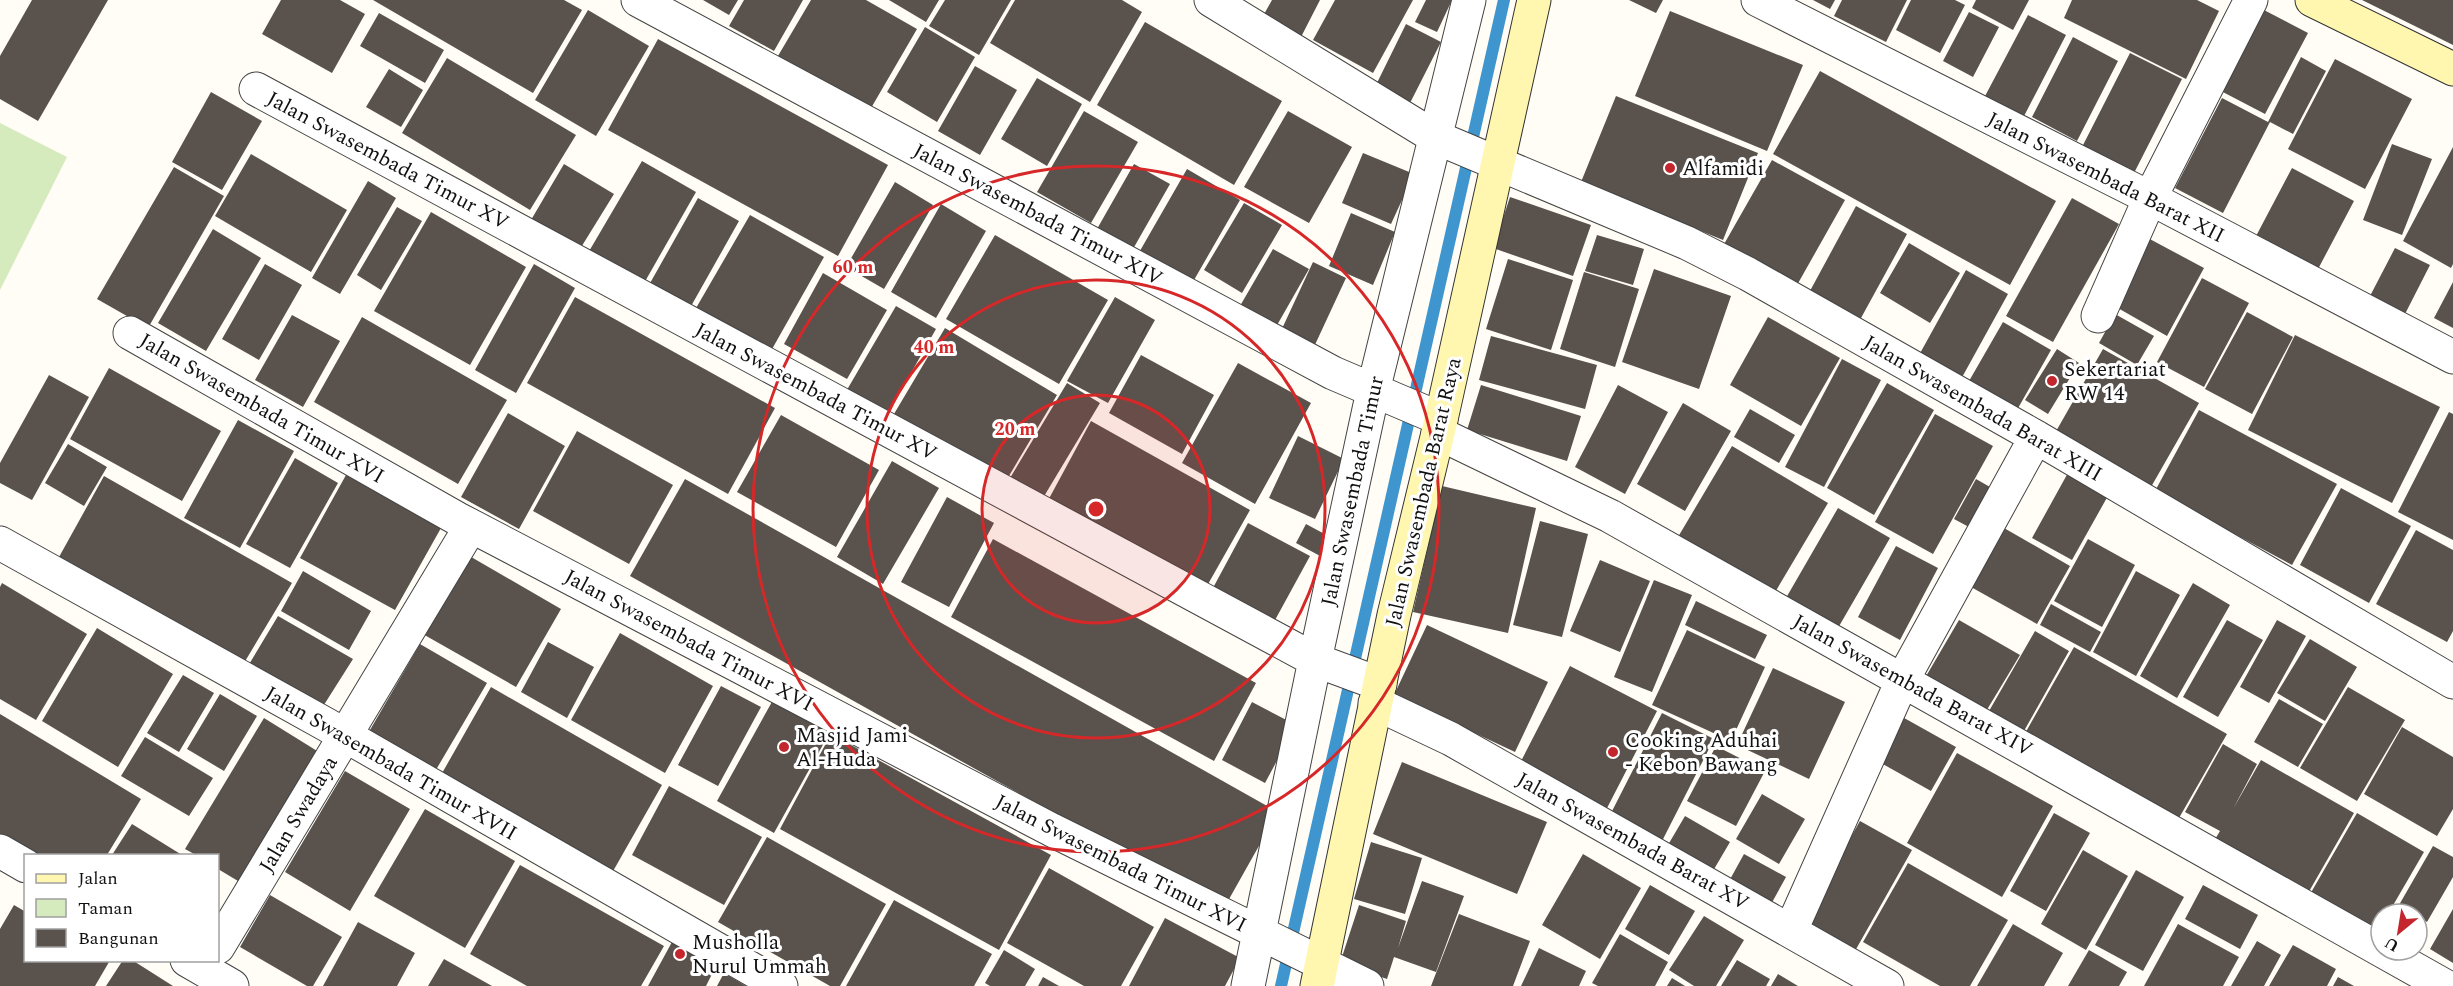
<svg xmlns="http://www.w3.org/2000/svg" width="2453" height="986" font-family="Spectral,serif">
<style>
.green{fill:#d5ebbd}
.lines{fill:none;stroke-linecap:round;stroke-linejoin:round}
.stream{stroke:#3f96cf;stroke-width:12}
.building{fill:#5a524d}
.street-casing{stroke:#444;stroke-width:35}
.secondary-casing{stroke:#333;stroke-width:35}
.street{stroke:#fff;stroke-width:33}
.secondary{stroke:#fff6b0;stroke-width:33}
.ring{fill:none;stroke:#d62828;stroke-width:3}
.poi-dot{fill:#c4262e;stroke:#fff;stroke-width:2}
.labels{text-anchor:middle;stroke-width:6;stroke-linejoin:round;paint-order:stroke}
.street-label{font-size:21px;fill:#111;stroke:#fff}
.poi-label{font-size:21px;fill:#111;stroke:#fff;text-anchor:start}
.centre{fill:#d62828;stroke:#fff;stroke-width:3}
.ring-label{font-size:18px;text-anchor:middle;font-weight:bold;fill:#d62828;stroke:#fff;stroke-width:6;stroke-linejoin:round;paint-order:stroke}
</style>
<rect width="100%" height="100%" fill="#fffdf5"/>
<!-- green -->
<path class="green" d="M0 123 67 157 0 290Z"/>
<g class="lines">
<!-- stream -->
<path class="stream" d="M1281 986 1504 0"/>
</g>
<!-- building -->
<path class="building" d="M32 0H108L38 121 0 99V56Z
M281 0H340L365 14 332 73 262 34Z
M373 0H564L582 10 533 93Z
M703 0H738L729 15Z
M744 0H803L774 51 729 26Z
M811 0H866L917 29 867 115 775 61Z
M889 0H939L926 22Z
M945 0H1011L979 55 929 26Z
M1015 0H1122L1142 12 1090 102 990 43Z
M1272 0H1320L1301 37 1263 16Z
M1335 0H1413L1373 73 1313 40Z
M1426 0H1452L1437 32 1415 22Z
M1629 0H1663L1656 13Z
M1813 0H1835L1830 9Z
M1842 0H1907L1886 42 1834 16Z
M1911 0H1955L1965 5 1940 53 1896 30Z
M1976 0H2029L2013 30 1972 8Z
M2072 0H2197L2219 11 2186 79 2064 18Z
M2362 0H2453V45L2435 36Z
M2262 9 2308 33 2265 114 2219 90Z
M588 10 649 46 596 136 535 100Z
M1670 11 1803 65 1767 151 1635 96Z
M1969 12 1999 27 1973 77 1943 61Z
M379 13 444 50 425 83 360 46Z
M2028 15 2066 35 2023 118 1984 98Z
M1145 22 1282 101 1234 185 1097 105Z
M1406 24 1441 42 1409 105 1374 89Z
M925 27 975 57 937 122 887 92Z
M2073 37 2118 61 2077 141 2032 117Z
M658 39 888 165 838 256 608 130Z
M2130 53 2182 79 2133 175 2081 149Z
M2301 57 2326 71 2293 134 2270 122 2223 213 2175 188 2222 98 2268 122Z
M447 58 576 135 530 210 402 133Z
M2335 59 2412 99 2365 189 2288 149Z
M975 66 1017 90 980 155 938 131Z
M389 69 423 90 401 127 366 107Z
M1820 71 2056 201 2010 285 1773 154Z
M1037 78 1082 104 1047 166 1001 139Z
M211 92 262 121 222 190 172 162Z
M1616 96 1758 153 1723 240 1581 182Z
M1084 111 1138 142 1091 223 1037 192Z
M1288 111 1352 147 1309 223 1244 187Z
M2392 144 2432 159 2402 235 2363 220Z
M2453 147V264L2451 268 2403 241Z
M1363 153 1414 174 1391 224 1342 203Z
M251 154 347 210 311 272 215 216Z
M1772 160 1845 200 1792 294 1719 253Z
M642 161 696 192 643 285 588 253Z
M564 164 614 194 580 249 531 220Z
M1134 164 1170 184 1133 249 1097 229Z
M174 167 224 196 148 328 97 299Z
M2292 168 2354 201 2317 271 2255 238Z
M1187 169 1240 200 1190 287 1137 256Z
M368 181 396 198 340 294 312 278Z
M895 182 933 205 884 289 846 267Z
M1510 197 1591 225 1573 276 1493 248Z
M698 198 739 221 690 308 649 285Z
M2072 198 2119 224 2053 342 2006 316Z
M1244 203 1282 225 1242 293 1204 270Z
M941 204 986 231 936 318 891 292Z
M1856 206 1907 234 1855 329 1804 302Z
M397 207 422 221 381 290 357 275Z
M431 212 526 267 470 365 374 311Z
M1351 213 1395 232 1373 285 1329 266Z
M750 215 824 257 767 358 692 315Z
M213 229 261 258 206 351 158 323Z
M995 235 1108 300 1059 384 946 319Z
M1597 235 1644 249 1633 285 1585 271Z
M2146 237 2204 268 2167 336 2109 303Z
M1909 243 1960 273 1930 323 1880 293Z
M2395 248 2430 265 2405 314 2370 296Z
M1273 249 1309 269 1276 327 1240 306Z
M1508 259 1573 280 1551 350 1486 329Z
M1313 262 1346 278 1313 349 1280 333Z
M265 264 302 285 259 360 222 339Z
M534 264 575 288 516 393 475 370Z
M1654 269 1731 296 1699 389 1622 362Z
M1966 270 2008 294 1955 390 1913 366Z
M1584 272 1639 289 1615 367 1560 349Z
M823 273 887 310 847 379 784 344Z
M2202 278 2249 303 2204 387 2157 362Z
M2453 282V328L2434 318Z
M575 297 775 408 728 494 527 383Z
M1115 297 1155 320 1108 403 1067 381Z
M896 306 936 329 882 424 841 400Z
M2247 312 2293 337 2252 414 2205 389Z
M2115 314 2154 336 2137 365 2099 343Z
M292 315 340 341 303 407 255 380Z
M362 317 507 400 458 484 314 402Z
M1768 317 1840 358 1801 426 1730 385Z
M2003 322 2051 350 2013 417 1965 388Z
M945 328 1057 395 1003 486 891 419Z
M2295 335 2440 407 2392 503 2248 430Z
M1491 336 1597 365 1585 409 1479 380Z
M2057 349 2079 363 2048 414 2025 400Z
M2103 349 2199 403 2151 487 2055 433Z
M1141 355 1214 395 1182 454 1109 413Z
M1842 359 1881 380 1824 487 1785 467Z
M1238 363 1311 403 1255 504 1182 463Z
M109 368 221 431 182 501 70 439Z
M49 375 89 397 32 500 0 483V463Z
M1067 383 1100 403 1037 508 1004 488Z
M1887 383 1934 410 1874 515 1827 488Z
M1481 385 1581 416 1567 461 1467 430Z
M1618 385 1668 412 1625 494 1575 467Z
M1683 403 1731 431 1685 511 1637 484Z
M1750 409 1795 435 1779 463 1734 437Z
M2199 410 2337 484 2292 565 2155 491Z
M2449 412 2453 414V540L2398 512Z
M508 413 565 446 519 529 461 497Z
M1935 414 1993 446 1933 554 1875 522Z
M781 415 879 470 836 547 737 492Z
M238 420 294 451 240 548 184 518Z
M1091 421 1250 510 1203 593 1045 506Z
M577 431 673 485 629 564 533 511Z
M1298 436 1344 459 1315 519 1269 498Z
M68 444 107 467 84 506 45 483Z
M1732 446 1828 503 1774 594 1678 537Z
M295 458 338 483 290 568 246 544Z
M892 461 939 488 883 584 837 557Z
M2069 471 2109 494 2072 560 2032 538Z
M346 475 441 528 395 610 300 558Z
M104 476 292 583 244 663 59 557Z
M685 479 1278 812 1224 908 630 576Z
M1976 479 2004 495 1982 534 1954 519Z
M1442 486 1536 508 1508 633 1413 612Z
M2341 488 2411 526 2369 603 2300 565Z
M947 497 994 523 949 607 901 582Z
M1838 508 1890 538 1838 628 1786 598Z
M1540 521 1588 534 1562 637 1513 625Z
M1248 523 1310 556 1268 633 1207 599Z
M1306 524 1332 538 1322 557 1296 543Z
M2004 528 2070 566 2037 624 1971 587Z
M2416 530 2453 550V631L2447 642 2376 604Z
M993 539 1256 683 1214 761 951 617Z
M2088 539 2135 565 2102 627 2054 601Z
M1896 546 1938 568 1900 640 1858 617Z
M466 554 561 609 516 687 421 633Z
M1600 560 1650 581 1620 652 1570 631Z
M303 571 371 611 349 650 281 611Z
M2136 571 2180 595 2136 676 2093 652Z
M1654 580 1692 595 1652 692 1614 677Z
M2 583 87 634 36 720 0 699V587Z
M2193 583 2230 605 2177 698 2140 676Z
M1696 601 1767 635 1755 659 1685 625Z
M2051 604 2101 632 2090 652 2040 625Z
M278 616 353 659 322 708 248 666Z
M1959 620 2020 655 1985 713 1925 678Z
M2227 620 2263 640 2218 717 2183 697Z
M2277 620 2306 636 2269 703 2240 687Z
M1427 625 1548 682 1515 752 1394 695Z
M97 628 173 674 118 767 42 721Z
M1687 630 1765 667 1731 741 1652 705Z
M2035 631 2069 651 2020 738 1985 718Z
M620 633 713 686 665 773 571 720Z
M2310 639 2357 667 2325 721 2277 693Z
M548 642 594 667 567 718 521 692Z
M420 644 487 683 430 780 363 742Z
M2074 647 2227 734 2175 825 2023 737Z
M1570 666 1657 711 1605 812 1518 767Z
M1773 668 1845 702 1809 779 1737 745Z
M183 675 214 693 179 752 147 733Z
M721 686 761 707 718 786 678 765Z
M491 687 662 785 612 873 441 775Z
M2348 687 2405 720 2357 801 2300 768Z
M220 694 257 716 224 771 187 749Z
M2279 699 2323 724 2298 767 2254 742Z
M773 700 830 732 774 833 717 801Z
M1252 702 1296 725 1265 783 1222 760Z
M1662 713 1714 739 1659 847 1607 821Z
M0 714 141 799 107 855H26L0 841Z
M1897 714 1956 747 1931 791 1872 758Z
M264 718 322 754 243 884 218 869V855H196L185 849Z
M2402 727 2453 757V809L2437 836 2364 794Z
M831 734 1051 855 999 950 780 829Z
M145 737 213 778 189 816 121 776Z
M2223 744 2257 764 2233 809 2261 760 2354 813 2307 895 2214 841 2220 831 2185 812Z
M1716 746 1765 771 1736 826 1687 801Z
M1957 753 2053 806 2002 897 1907 843Z
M1402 762 1547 822 1517 894 1373 834Z
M345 771 410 809 350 911 285 872Z
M669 786 762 837 724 905 632 855Z
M1762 794 1805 819 1779 864 1736 839Z
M425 809 515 861 465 948 374 896Z
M2054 813 2090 833 2046 911 2010 891Z
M2357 813 2424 852 2388 914H2381V926L2376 935 2309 896Z
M1685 816 1730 842 1710 876 1665 850Z
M1860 821 1912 850 1855 951 1803 922Z
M132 824 182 855H112Z
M767 837 886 904 840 986H830L718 922Z
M1371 842 1422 858 1405 914 1354 899Z
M2433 846 2453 857V877L2427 922 2417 916V914L2399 905Z
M2083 850 2128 876 2086 950 2041 924Z
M1583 854 1641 888 1600 959 1542 925Z
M1744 854 1786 877 1770 906 1728 883Z
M1908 863 2008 920 1970 986H1940L1863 942Z
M520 865 664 946 641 986H527L470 954Z
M1049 868 1154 927 1121 986H1084L1007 943Z
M2136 870 2184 897 2143 971 2095 945Z
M1422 881 1464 896 1436 972 1394 957 1387 979 1340 963 1359 905 1406 921 1398 948Z
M1650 885 1695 911 1669 955 1625 929Z
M2203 885 2258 915 2240 949 2185 919Z
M270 895 342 937 313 986H307L240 947Z
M894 900 992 954 974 986H846Z
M14 905 26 912V960H106L109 962 95 986H0V929Z
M2453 909V963L2430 949Z
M1459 914 1530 941 1513 986H1431Z
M1704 916 1744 940 1716 986H1694L1669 970Z
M1165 918 1240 958 1225 986H1129Z
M358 922 415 953 397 986H323Z
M2013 924 2063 953 2044 986H1977Z
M2178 924 2239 957 2223 986H2144Z
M1620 934 1668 962 1655 986H1598L1592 983Z
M2257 941 2281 955 2264 986H2231Z
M672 942 716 966 706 986H648Z
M2293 945 2336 969 2327 986H2269Z
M1539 948 1586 971 1579 986H1521Z
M1004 950 1035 969 1025 986H990L985 983Z
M2089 950 2127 972 2119 986H2068Z
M444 959 492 986H428Z
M123 960H132L173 986H106Z
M1737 960 1770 979 1766 986H1721Z
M724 973 746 986H717Z
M1778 974 1798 986H1771Z
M1043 977 1059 986H1038Z
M2338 977 2354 986H2333Z
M1672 978 1685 986H1667Z"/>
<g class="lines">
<defs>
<path id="street" d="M638 0 1333 373 1441 419
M1211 0 1435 137 1687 243 1748 274 2036 437 2453 682
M1758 0 2150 198 2453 357
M256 89 1315 660 1380 684
M2098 316 2150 198 2251 0
M130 333 458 519 1052 830 1367 986
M1438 433 1610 516 2381 950
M0 543 327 725 781 986
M1375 703 1451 739 1887 986
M0 851 26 866
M1791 930 1903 679 2036 437
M218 947 471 526
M2381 950 2445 986
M187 960 232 986
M1248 986 1315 660 1373 391 1469 0"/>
<path id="secondary" d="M2312 0 2453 69
M1317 986 1394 615 1438 433 1534 0"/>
</defs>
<!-- street casing -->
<use href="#street" class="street-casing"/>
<!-- secondary casing -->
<use href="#secondary" class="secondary-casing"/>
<!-- street -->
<use href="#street" class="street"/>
<!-- secondary -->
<use href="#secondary" class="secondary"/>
</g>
<!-- distance rings -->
<circle cx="1096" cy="509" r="114" fill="#d62828" fill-opacity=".12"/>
<g class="ring">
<circle cx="1096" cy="509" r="114"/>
<circle cx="1096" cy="509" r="229"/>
<circle cx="1096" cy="509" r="343"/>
</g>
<!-- markers -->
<g class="poi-dot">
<circle cx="1670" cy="168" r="6"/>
<circle cx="2052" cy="381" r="6"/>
<circle cx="784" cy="747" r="6"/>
<circle cx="1613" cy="752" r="6"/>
<circle cx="680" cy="954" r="6"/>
</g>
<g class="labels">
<!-- street labels -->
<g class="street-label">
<text transform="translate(388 160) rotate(28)" y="7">Jalan Swasembada Timur XV</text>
<text transform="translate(2106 177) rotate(27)" y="7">Jalan Swasembada Barat XII</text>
<text transform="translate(1038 214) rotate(28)" y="7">Jalan Swasembada Timur XIV</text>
<text transform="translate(816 391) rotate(28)" y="7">Jalan Swasembada Timur XV</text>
<text transform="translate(262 408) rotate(30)" y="7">Jalan Swasembada Timur XVI</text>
<text transform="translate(1983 408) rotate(30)" y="7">Jalan Swasembada Barat XIII</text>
<text transform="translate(1352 491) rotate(-78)" y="7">Jalan Swasembada Timur</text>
<text transform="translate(1423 492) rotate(-77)" y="7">Jalan Swasembada Barat Raya</text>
<text transform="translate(689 640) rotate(28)" y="7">Jalan Swasembada Timur XVI</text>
<text transform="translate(1913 685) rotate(29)" y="7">Jalan Swasembada Barat XIV</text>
<text transform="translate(391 763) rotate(30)" y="7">Jalan Swasembada Timur XVII</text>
<text transform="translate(298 814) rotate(-59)" y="7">Jalan Swadaya</text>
<text transform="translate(1633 841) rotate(29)" y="7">Jalan Swasembada Barat XV</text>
<text transform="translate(1121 863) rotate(27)" y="7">Jalan Swasembada Timur XVI</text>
</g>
<!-- poi labels -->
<g class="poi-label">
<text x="1682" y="175">Alfamidi</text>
<text x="2064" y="376">Sekertariat<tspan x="2064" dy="24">RW 14</tspan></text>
<text x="796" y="742">Masjid Jami<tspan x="796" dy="24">Al-Huda</tspan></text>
<text x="1625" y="747">Cooking Aduhai<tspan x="1625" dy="24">- Kebon Bawang</tspan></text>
<text x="692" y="949">Musholla<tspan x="692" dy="24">Nurul Ummah</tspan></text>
</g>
</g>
<circle cx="1096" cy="509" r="9" class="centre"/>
<g class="ring-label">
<text x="853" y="273">60 m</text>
<text x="934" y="353">40 m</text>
<text x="1015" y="435">20 m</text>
</g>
<!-- legend -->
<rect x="24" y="854" width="195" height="108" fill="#ffffff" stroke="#a0a0a0" stroke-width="1.5"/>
<rect x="36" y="874" width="30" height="9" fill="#fff6b0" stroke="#a0a0a0" stroke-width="1.5"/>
<text x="78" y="884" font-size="18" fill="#111111">Jalan</text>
<rect x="36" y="899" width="30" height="18" fill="#d5ebbd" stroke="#a0a0a0" stroke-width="1.5"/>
<text x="78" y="914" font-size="18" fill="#111111">Taman</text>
<rect x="36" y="929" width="30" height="18" fill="#5a524d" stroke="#a0a0a0" stroke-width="1.5"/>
<text x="78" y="944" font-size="18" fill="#111111">Bangunan</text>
<!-- north arrow -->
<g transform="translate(2399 932) rotate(210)"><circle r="28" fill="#ffffff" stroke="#a0a0a0" stroke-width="1.5"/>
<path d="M0-4.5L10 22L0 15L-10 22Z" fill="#c4262e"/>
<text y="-9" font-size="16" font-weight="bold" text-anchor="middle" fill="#111111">U</text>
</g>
</svg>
